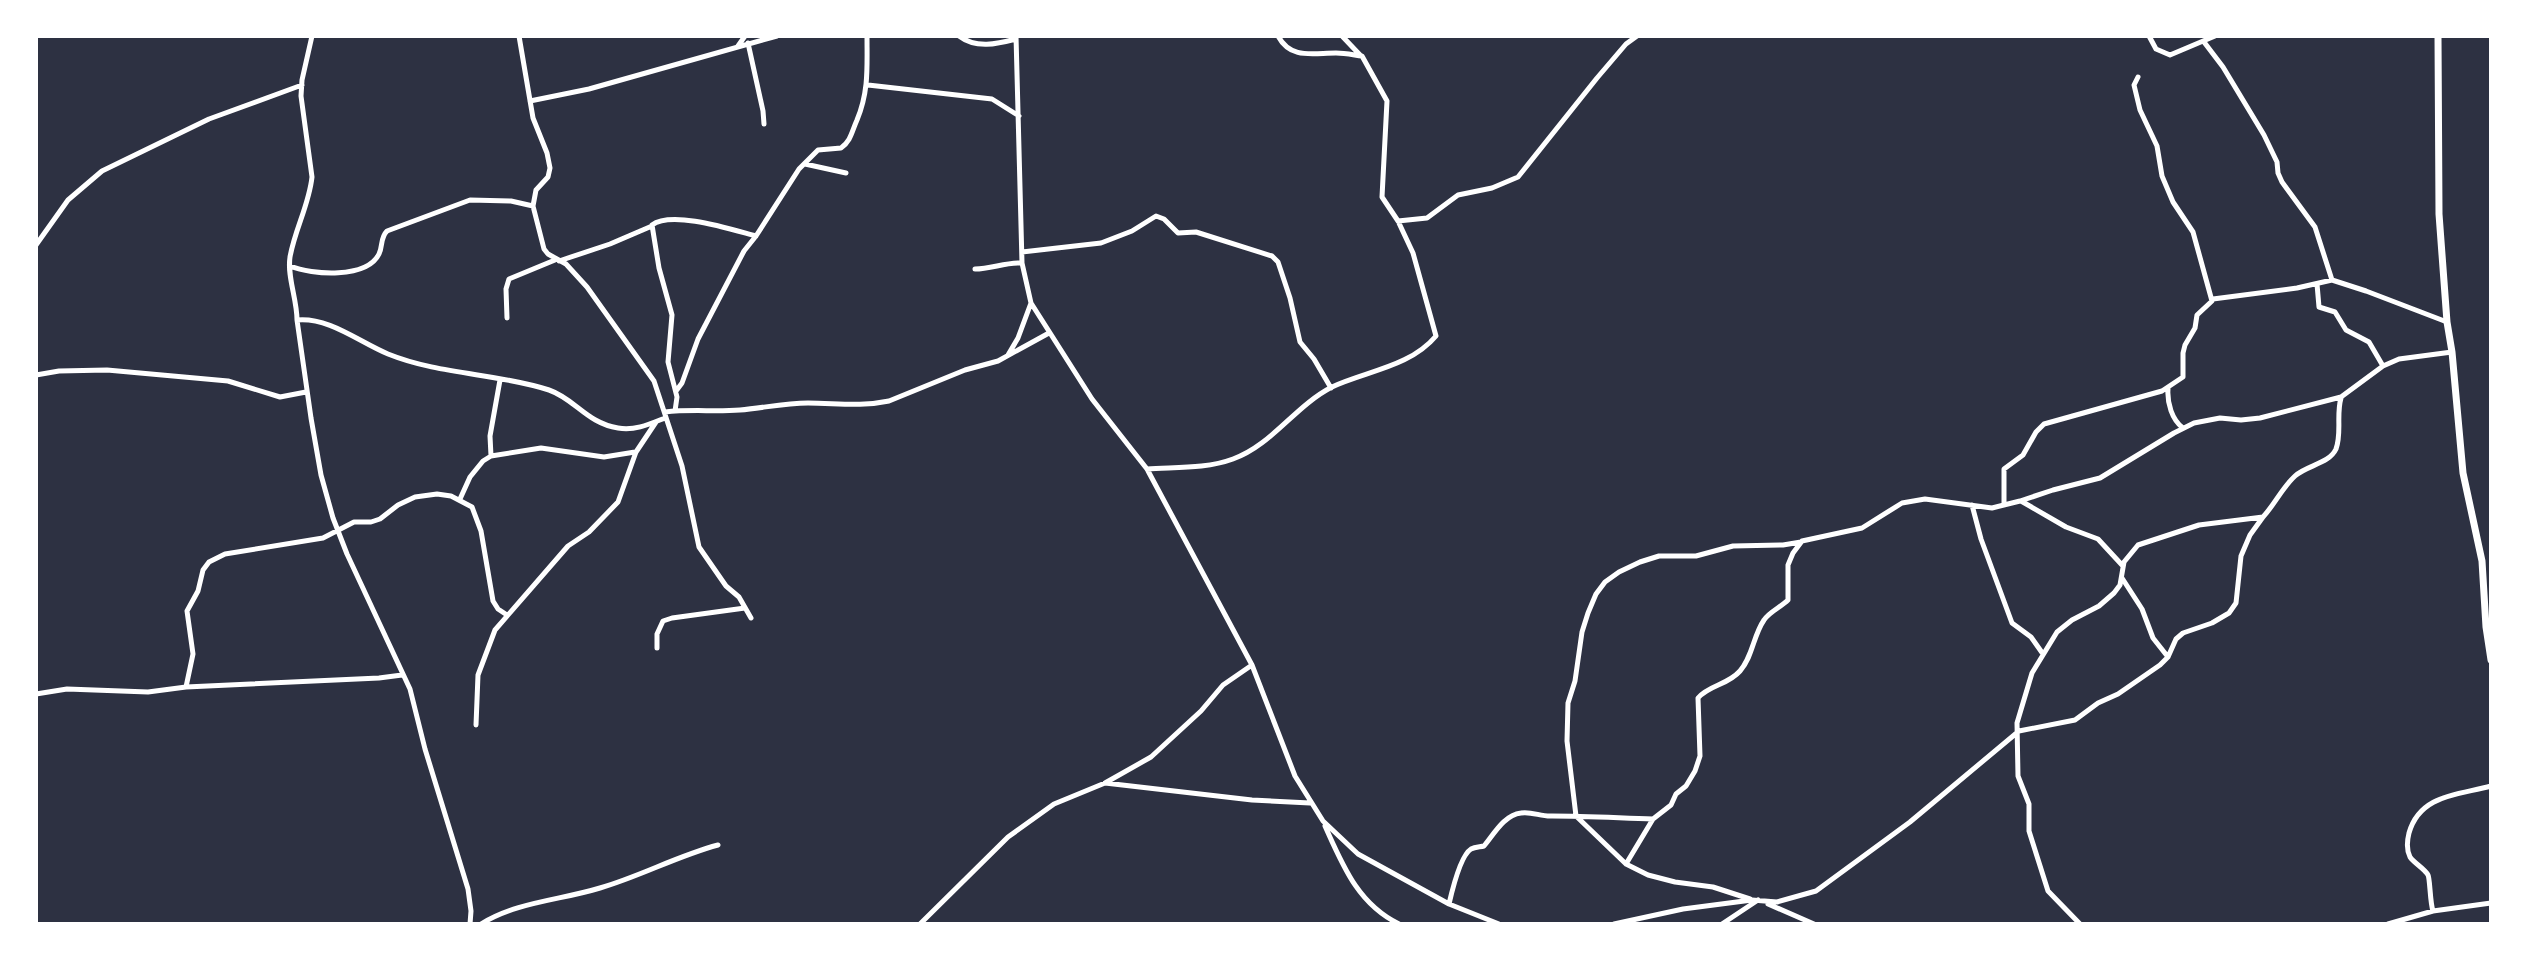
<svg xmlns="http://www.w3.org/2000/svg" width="2527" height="960" font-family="'Sofia Sans Condensed',sans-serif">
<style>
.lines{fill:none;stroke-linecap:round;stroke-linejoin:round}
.minor{stroke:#fff;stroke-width:5}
.tertiary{stroke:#fff;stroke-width:7}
</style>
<rect width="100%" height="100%" fill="#2d3142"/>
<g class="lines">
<!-- minor -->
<path class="minor" d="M312 36 302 80 301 96 312 177C309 205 295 229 290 257 287 277 297 299 297 320L311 418 321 475 333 518 347 554 410 689 425 749 468 889 471 911 470 924
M519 36 533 118 547 153 550 168 548 177 536 190 533 206 544 249 548 254 566 264 587 287 654 381 682 466 699 547 726 586 739 597 751 618
M959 36C976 49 997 44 1016 39
M1016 36 1022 263 1031 303 1092 399 1147 469 1252 665 1295 776 1323 821 1358 854 1449 904 1499 924
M1342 36 1361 56
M2149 36 2156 49 2170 55 2215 36
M2204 42 2223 67 2264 135 2277 162 2278 173 2282 182 2315 227 2332 280 2366 291 2447 322
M748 43 763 111 764 124
M738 46 745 36
M868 85 992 99 1019 116
M530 101 589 89 777 36
M805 164 846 173
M1398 221 1427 218 1458 195 1492 188 1518 177 1597 78 1626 44 1637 36
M36 245 68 200 102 171 209 119 302 85
M1022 252 1101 243 1132 231 1156 216 1164 219 1178 233 1196 232 1272 256 1278 262 1290 298 1300 342 1314 359 1331 388
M559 261 610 244 652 226
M290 266C312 275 367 279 379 254 383 246 380 238 387 231L470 200 511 201 533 206
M975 269C991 269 1006 262 1022 263
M2317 284 2319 307 2335 312 2346 330 2369 342 2383 366
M2213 299 2297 288 2332 280
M507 318 506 289 509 279 555 260
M297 320C329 317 359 342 388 354 440 375 497 373 549 390 575 399 587 423 618 428 635 431 650 424 665 418
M1008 355 1018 338 1031 303
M36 375 59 371 107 370 228 381 280 397 306 392
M2168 389C2167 403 2172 420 2183 428
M676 391 682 383 698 339 744 251 756 236 799 169 818 150 841 148C851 141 852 131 857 120 869 91 867 67 867 36
M675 411 677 397 668 362 672 315 659 268 652 225C672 210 733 230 756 236
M665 412C691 409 715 412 740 410 763 408 785 403 808 403 836 403 861 407 889 401L965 370 998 361 1049 333
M491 456 490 436 500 380
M1147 469C1175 467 1206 469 1233 459 1272 445 1295 406 1332 387 1366 371 1410 367 1436 336L1413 253 1398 221 1382 197 1387 101 1362 56C1354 55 1345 53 1336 53 1313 53 1291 60 1278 36
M460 499 470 477 483 461 491 456 541 448 604 457 635 452
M2021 501 2066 527 2098 539 2122 565
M1972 505 1981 539 2012 623 2031 637 2043 654
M2004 505V469L2023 455 2036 432 2044 424 2162 391 2183 377V353L2185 345 2195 328 2197 315 2212 301 2193 232 2173 202 2162 176 2157 146 2140 110 2134 85 2138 77
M2122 578 2142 609 2153 638 2168 657
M657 648V634L663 621 672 618 745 608
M186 687 193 654 187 611 198 591 203 570 209 562 225 554 323 538 354 522H371L380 519 398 505 415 497 437 494 451 496 472 507 481 531 493 601 498 609 507 615
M36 694 67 689 148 692 186 687 379 678 402 675
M476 725 478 675 495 630 568 546 589 532 618 502 636 452 656 422
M1105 783 1252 800 1310 803
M1325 826C1343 866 1358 904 1399 924
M1626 864 1653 819 1671 805 1676 794 1686 786 1695 771 1700 756 1698 698C1709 685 1728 685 1740 671 1753 656 1753 636 1764 620 1769 612 1781 607 1788 600V565L1793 553 1802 541 1862 528 1902 503 1925 499 1992 508 2020 501 2053 490 2100 478 2174 433 2194 423 2220 418 2241 420 2260 418 2341 397 2383 366 2399 359 2452 352
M1750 899 1713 887 1675 882 1648 875 1626 864 1576 816 1567 741 1568 703 1575 681 1582 632 1588 613 1596 594 1605 582 1619 572 1640 562 1659 556H1696L1733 546 1783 545 1801 542
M1449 904C1452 891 1460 856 1471 849 1475 847 1480 847 1484 846 1494 834 1504 815 1521 813 1531 811 1542 817 1552 816 1586 816 1619 818 1653 819
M1768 904 1814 924
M2433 911C2430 903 2430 878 2428 875 2424 868 2415 864 2410 857 2406 849 2407 841 2409 833 2420 794 2459 795 2491 786
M481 924C516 902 561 900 600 888 641 876 677 856 718 845
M920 924 1008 837 1054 804 1105 783 1151 757 1201 711 1223 685 1252 665
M1614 924 1683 909 1752 900 1777 902 1816 891 1910 822 2019 731 2075 720 2098 703 2118 694 2160 665 2168 657 2176 639 2183 633 2212 623 2229 613 2236 603 2241 556 2250 535 2263 517
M1722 924 1758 900
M2080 924 2048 891 2029 831V804L2018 776 2017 723 2032 673 2057 632 2072 620 2099 606 2114 593 2120 585 2124 562 2138 545 2199 525 2263 517C2275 504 2282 488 2295 476 2307 465 2329 464 2336 449 2342 433 2336 415 2341 398
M2388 924 2433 911 2491 903"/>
<!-- tertiary -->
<path class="tertiary" d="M2438 36 2439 214 2447 322 2452 352 2463 473 2482 561 2486 627 2491 660"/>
</g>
<!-- border -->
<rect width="2527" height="960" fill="none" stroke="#ffffff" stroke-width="76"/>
</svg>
